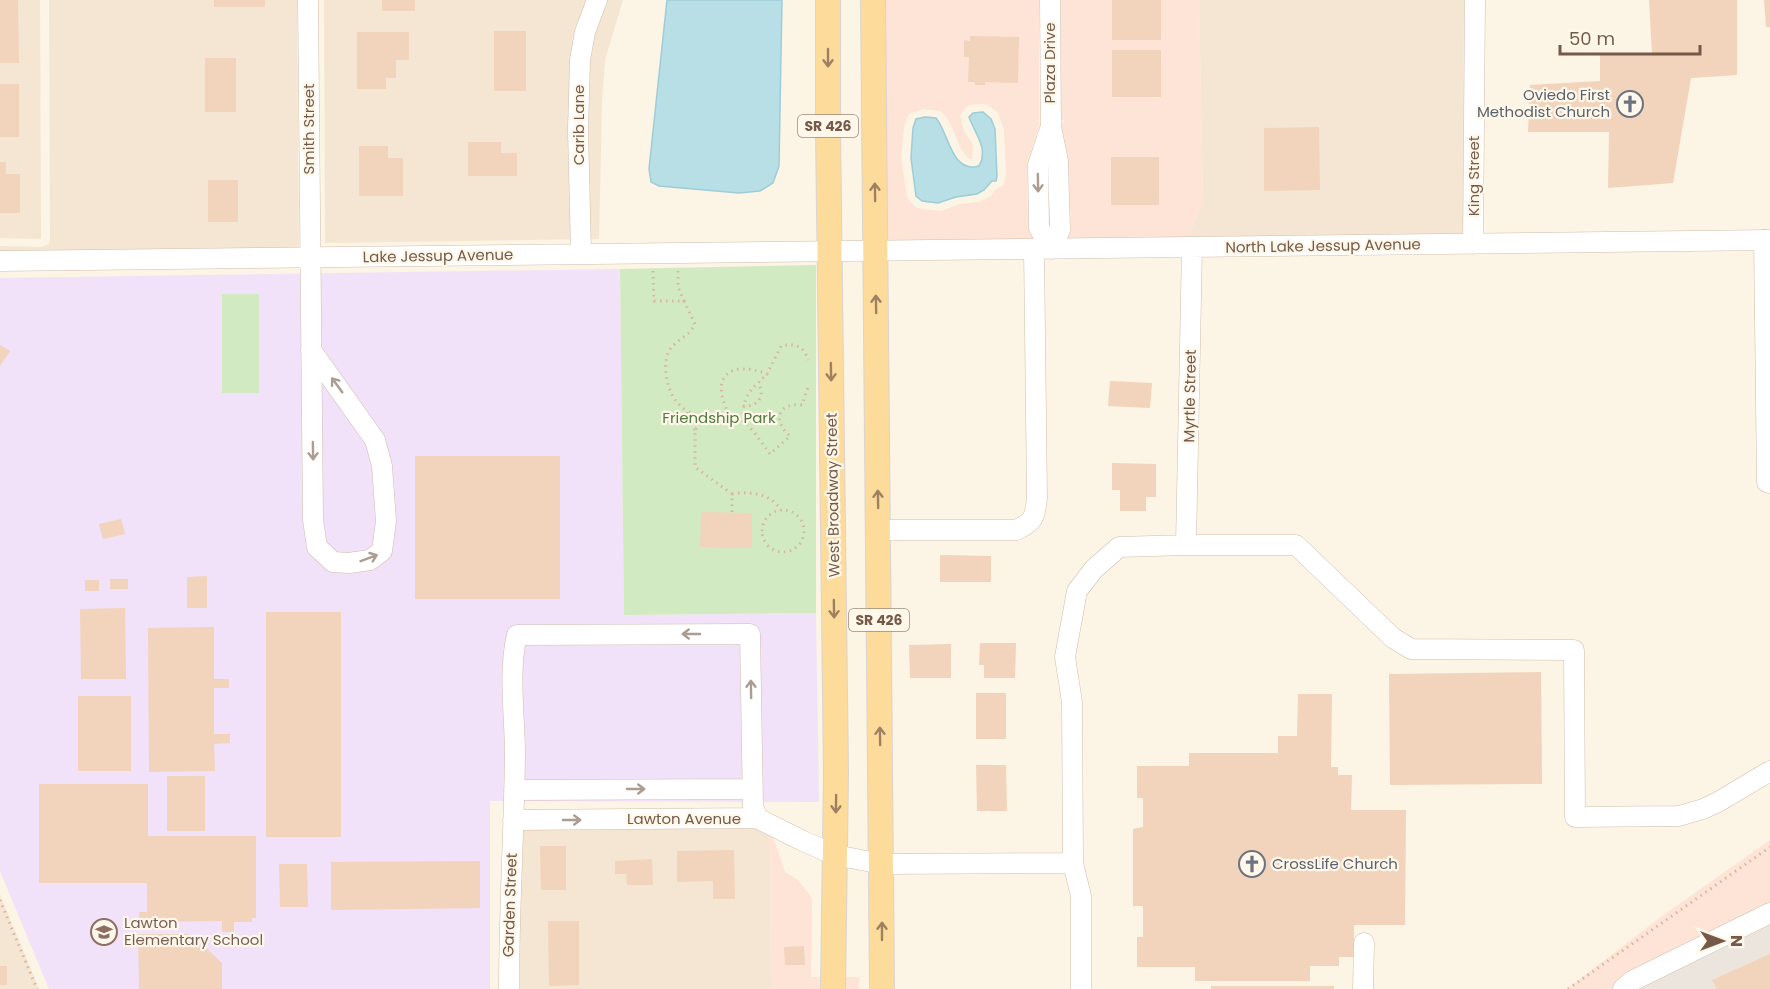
<svg xmlns="http://www.w3.org/2000/svg" width="1770" height="989" font-family="Poppins,sans-serif">
<style>
.residential{fill:#f4e6d2}
.commercial{fill:#fde4d7;fill-rule:evenodd}
.industrial{fill:#ece5de}
.education{fill:#f1e1f9}
.green{fill:#d1eac2}
.water{fill:#b8dee6;stroke:#9ecdd8;stroke-width:1.5}
.building{fill:#f2d3bb}
.lines{fill:none;stroke-linecap:round;stroke-linejoin:round}
.minor-casing{stroke:#d0bead;stroke-width:21}
.major-casing{stroke:#dbd4d0;stroke-width:26}
.path{stroke:#d7b69e;stroke-width:3;stroke-dasharray:1.5 4.5;stroke-linecap:butt}
.minor{stroke:#fff;stroke-width:20}
.major{stroke:#fcdb9b;stroke-width:24}
.oneway{stroke:#9e8162}
.oneway2{stroke:#ac9c92}
.labels{text-anchor:middle;stroke-width:4.5;stroke-linejoin:round;paint-order:stroke}
.shield{fill:#fff8ea;stroke:#9e8979;stroke-width:1.5}
.shield-label{font-size:14px;font-weight:bold;fill:#755a49}
.street-label{font-size:15px;fill:#755a49;stroke:#fff8ea}
.worship-label{font-size:15px;fill:#5b616d;stroke:#fff8ea;text-anchor:end}
.park-label{font-size:15px;fill:#507b41;stroke:#fff8ea}
.education-label{font-size:15px;fill:#785e54;stroke:#fff8ea;text-anchor:start}
</style>
<rect width="100%" height="100%" fill="#fcf4e4"/>
<!-- residential -->
<path class="residential" d="M0 0H40L41 239 0 238Z
M49 0H297L299 248 0 252V246L41 247 49 244 50 239Z
M324 0H623L605 60 602 102 599 239 325 243Z
M1199 0H1464L1463 234 1188 237 1203 201Z
M770 828 771 989H520V830Z
M0 895 39 989H0Z"/>
<!-- commercial -->
<path class="commercial" d="M884 0H1039V119H1038L1039 126 1027 165 1028 228 1033 239 886 241ZM983 104 988 105 998 113 1004 129 1006 175 1004 185 995 190 991 196 979 202 959 204 941 211 921 209 915 207 907 197 901 158 904 127 909 114 923 109 941 111 949 121 961 149 968 158 972 159 973 145 964 131 960 115 965 108 969 105Z
M1061 0H1199L1203 201 1188 237 1067 239 1071 229 1068 161 1061 127 1064 120 1061 119Z
M770 828 785 872 798 880 812 898 811 977H859V989H771Z
M1770 840V902L1608 989H1567L1662 916Z"/>
<!-- industrial -->
<path class="industrial" d="M1770 902V989H1608Z"/>
<!-- education -->
<path class="education" d="M620 269 624 615 816 613 819 802 490 801V989H49L0 871V278Z"/>
<!-- green -->
<path class="green" d="M816 265V613L624 615 620 269Z
M259 294V393H222V294Z"/>
<!-- water -->
<path class="water" d="M667 0H782L779 166 773 183 760 191 739 193 659 186 651 182 649 169Z
M983 112 991 119 995 129 997 176 996 181H992L984 190 977 194 956 197 938 203 922 201 916 196 911 158 913 128 916 119 925 117 936 118C949 133 951 174 979 166 989 149 975 134 969 117L973 113Z"/>
<!-- building -->
<path class="building" d="M0 0H18L19 63H0Z
M214 0H265V7H214Z
M382 0H415V11H382Z
M1112 0H1161V40H1112Z
M1649 0H1737V75L1691 78 1673 183 1608 188 1609 132H1528L1530 85 1600 81V54H1652Z
M1764 0H1770V27H1766Z
M494 31H526V91H494Z
M357 32H409V60H396V78H386V89H357Z
M970 36 1019 37 1018 83 985 82V85H975V82H968L969 57H964V40L970 41Z
M1112 50H1161V97H1112Z
M205 58H236V112H205Z
M0 84H19V137H0Z
M1319 127 1320 190 1264 191V128Z
M468 142H501V153H517V176H468Z
M359 146H388V158H403V196H359Z
M1111 157H1159V205H1111Z
M0 162H6V174H20V213H0Z
M208 180H238V222H208Z
M0 345 10 351 0 366Z
M1110 381 1152 383 1150 408 1108 406Z
M415 456H560V599H415Z
M1112 463 1156 464V497H1146V511H1120V490H1112Z
M701 512 752 513V548L700 547Z
M121 519 125 534 103 539 99 524Z
M940 555 991 556V582H940Z
M207 576V608H187V577Z
M110 579H128V589H110Z
M85 580H99V591H85Z
M125 608 126 679H81L80 609Z
M266 612H341V837H266Z
M214 627V679H229V688H214V734H230V743L214 744 215 771 149 772 148 628Z
M980 643H1016L1015 678H984V665H979Z
M951 644V678H910L909 645Z
M1541 672 1542 784 1390 785 1389 674Z
M976 693H1006V739H976Z
M1298 694H1332L1331 767H1338V775H1352L1351 810H1406L1405 925H1354V957H1339V966H1310V981H1195V967H1137V937H1143V906H1133V829L1143 827V798H1137V766H1189V753H1278V736H1297Z
M78 696H131V771H78Z
M976 765H1006L1007 811H977Z
M167 776H205V831H167Z
M39 784H148V836H256V918H252V922H234V932H222V921L139 922V912H147V883H39Z
M540 846H566V890H541Z
M734 850 735 899H713V881L677 882V851Z
M652 859 653 885H627L626 874H615V861Z
M480 861V908L331 910V862Z
M279 864H307L308 907H280Z
M548 921H579V985L549 986Z
M138 934H189L203 949H207L222 963V989H139Z
M804 946 805 965H785L784 947Z
M1770 954V989H1717L1712 980Z
M0 966H7V985H0Z
M1211 986H1334V989H1211Z"/>
<g class="lines">
<defs>
<path id="minor" d="M308 0 313 520 317 547 333 562 349 563 370 560 382 551 386 521 382 466 375 440 311 350
M1050 0 1051 127 1058 161 1060 230 1051 249
M1050 129 1038 165 1039 228 1051 249
M1764 240 1767 482 1770 483
M1473 244 1475 0
M581 253 578 130 580 60 585 32 597 0
M0 261 1770 240
M878 530H1016C1034 522 1035 517 1037 498L1034 249
M1186 545 1192 247
M514 790 753 789
M513 820 757 818 801 840 835 855 882 864 1073 863 1072 702 1065 657 1077 591 1094 569 1119 547 1186 545H1296L1393 638 1411 649 1574 650 1575 817 1679 816 1703 809 1718 802 1770 771
M1073 863 1081 896V989
M509 989C509 911 514 833 515 755 515 717 508 672 517 635L750 634 753 806 757 818
M1363 989 1364 943
M1623 989 1632 981 1770 913"/>
<path id="major" d="M828 0V128L836 773 833 989
M873 0 882 989"/>
</defs>
<!-- minor casing -->
<use href="#minor" class="minor-casing"/>
<!-- major casing -->
<use href="#major" class="major-casing"/>
<!-- path -->
<path class="path" d="M653 271 654 301H684L695 324C690 336 675 340 669 351 662 365 667 390 676 401 679 405 683 408 686 411
M678 271V287L684 301
M743 406C758 407 766 396 758 383
M729 414C709 376 730 360 767 374L781 346C795 343 804 346 808 360
M739 418 743 414C744 392 754 388 767 374
M695 430 686 411 706 417
M732 494 695 467V430L706 417C713 416 723 413 730 414 746 417 761 442 770 454L790 436C772 421 778 402 802 405L808 387
M762 531a21 21 0 1 1 42 0a21 21 0 1 1-42 0Z
M732 512V494C750 491 770 493 781 510
M0 900 37 989
M1568 989 1770 847"/>
<!-- minor -->
<use href="#minor" class="minor"/>
<!-- major -->
<use href="#major" class="major"/>
</g>
<!-- one-way arrows -->
<defs><path id="oneway-shaft" d="M-6 0H5M1.5-3L5.5 0L1.5 3" fill="none" stroke-width="1.6" stroke-linecap="round" stroke-linejoin="round" transform="scale(1.5)"/></defs>
<g class="oneway">
<use href="#oneway-shaft" transform="translate(828 58) rotate(90)"/>
<use href="#oneway-shaft" transform="translate(875 192) rotate(-91)"/>
<use href="#oneway-shaft" transform="translate(876 304) rotate(-91)"/>
<use href="#oneway-shaft" transform="translate(831 372) rotate(89)"/>
<use href="#oneway-shaft" transform="translate(878 499) rotate(-91)"/>
<use href="#oneway-shaft" transform="translate(834 609) rotate(89)"/>
<use href="#oneway-shaft" transform="translate(880 736) rotate(-91)"/>
<use href="#oneway-shaft" transform="translate(836 804) rotate(91)"/>
<use href="#oneway-shaft" transform="translate(882 931) rotate(-90)"/>
</g>
<g class="oneway2">
<use href="#oneway-shaft" transform="translate(1038 183) rotate(89)"/>
<use href="#oneway-shaft" transform="translate(337 385) rotate(-126)"/>
<use href="#oneway-shaft" transform="translate(313 451) rotate(89)"/>
<use href="#oneway-shaft" transform="translate(369 558) rotate(-21)"/>
<use href="#oneway-shaft" transform="translate(691 634) rotate(180)"/>
<use href="#oneway-shaft" transform="translate(751 689) rotate(-91)"/>
<use href="#oneway-shaft" transform="translate(636 789)"/>
<use href="#oneway-shaft" transform="translate(572 820)"/>
</g>
<!-- icons -->
<defs>
<symbol id="church-ring" viewBox="-11 -11 22 22"><circle r="9.5" fill="#fff8ea" stroke="#6b7280" stroke-width="1.5"/><path d="M-1.2-6h2.4v3.5h3.3v2.4h-3.3V6h-2.4V-.1h-3.3v-2.4h3.3Z" fill="#6b7280"/></symbol>
<symbol id="school-ring" viewBox="-11 -11 22 22"><circle r="9.5" fill="#fff8ea" stroke="#8d6e63" stroke-width="1.5"/><path d="M0-5L7-2L0 1L-7-2ZM-4 1L0 2.5L4 1V4Q0 6-4 4Z" fill="#8d6e63"/></symbol>
</defs>
<g fill-rule="evenodd">
<use href="#church-ring" x="1615" y="89" width="30" height="30"/>
<use href="#church-ring" x="1237" y="849" width="30" height="30"/>
<use href="#school-ring" x="89" y="917" width="30" height="30"/>
</g>
<g class="labels">
<!-- shield labels -->
<g class="shield">
<rect x="798" y="115" width="60" height="22" rx="4.5"/>
<rect x="849" y="609" width="60" height="22" rx="4.5"/>
</g>
<g class="shield-label">
<text x="828" y="131">SR 426</text>
<text x="879" y="625">SR 426</text>
</g>
<!-- street labels -->
<g class="street-label">
<text transform="translate(1050 63) rotate(-90)" y="5">Plaza Drive</text>
<text transform="translate(579 125) rotate(-90)" y="5">Carib Lane</text>
<text transform="translate(309 129) rotate(-90)" y="5">Smith Street</text>
<text transform="translate(1474 176) rotate(-90)" y="5">King Street</text>
<text transform="translate(1323 246) rotate(-1)" y="5">North Lake Jessup Avenue</text>
<text transform="translate(438 256) rotate(-1)" y="5">Lake Jessup Avenue</text>
<text transform="translate(1190 396) rotate(-89)" y="5">Myrtle Street</text>
<text transform="translate(833 495) rotate(-91)" y="5">West Broadway Street</text>
<text x="684" y="824">Lawton Avenue</text>
<text transform="translate(510 905) rotate(-88)" y="5">Garden Street</text>
</g>
<!-- worship labels -->
<g class="worship-label">
<text x="1610" y="100">Oviedo First<tspan x="1610" dy="17">Methodist Church</tspan></text>
<text x="1272" y="869" text-anchor="start">CrossLife Church</text>
</g>
<!-- park labels -->
<g class="park-label">
<text x="719" y="423">Friendship Park</text>
</g>
<!-- education labels -->
<g class="education-label">
<text x="124" y="928">Lawton<tspan x="124" dy="17">Elementary School</tspan></text>
</g>
</g>
<!-- north arrow -->
<g transform="translate(1722 941) rotate(90)" stroke="#fff8ea" stroke-width="4.5" paint-order="stroke">
<path d="M0-4.5L10 22L0 15L-10 22Z" fill="#755a49"/>
<text y="-9" font-size="16" font-weight="bold" text-anchor="middle" fill="#755a49">N</text>
</g>
<!-- scale -->
<path d="M1560 45v9h140v-9" fill="none" stroke="#755a49" stroke-width="3"/>
<text x="1569" y="45" font-size="18" fill="#755a49" stroke="#fff8ea" stroke-width="4.5" paint-order="stroke">50 m</text>
</svg>
